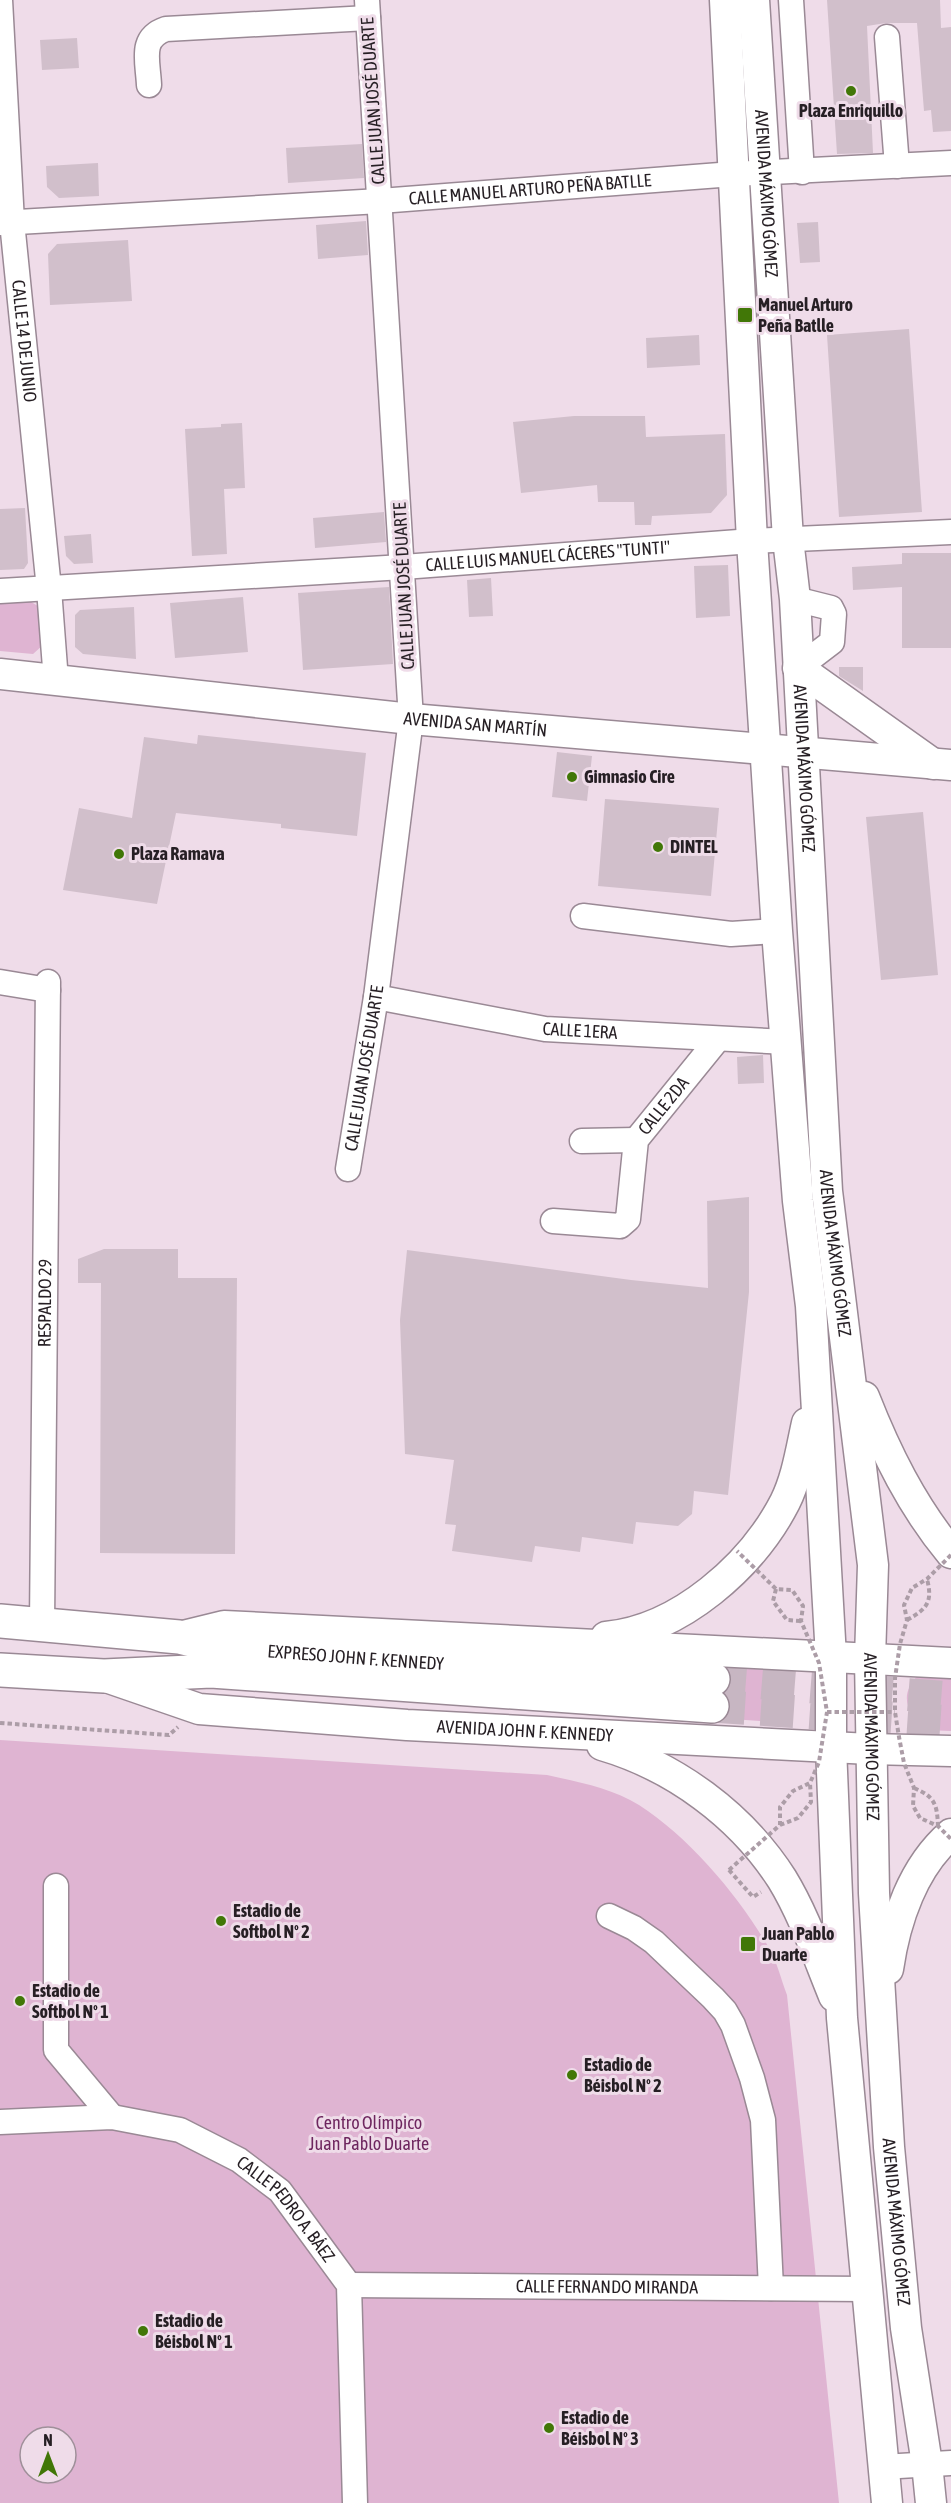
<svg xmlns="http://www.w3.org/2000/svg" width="951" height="2503" font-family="'Asap Condensed',sans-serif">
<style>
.green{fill:#dfb4d2;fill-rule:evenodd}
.building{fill:#d1bfcb}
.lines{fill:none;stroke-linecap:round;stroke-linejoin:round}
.highway-tunnel{stroke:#c7b6c2;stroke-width:33;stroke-dasharray:33 16;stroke-linecap:butt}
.minor-casing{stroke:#9a8995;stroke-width:27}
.major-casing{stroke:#9a8995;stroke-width:33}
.highway-casing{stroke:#9a8995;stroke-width:36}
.path{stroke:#ac9da7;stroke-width:4;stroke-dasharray:4.5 3;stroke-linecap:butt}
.minor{stroke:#fff;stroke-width:24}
.major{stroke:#fff;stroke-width:30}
.highway{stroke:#fff;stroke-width:33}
.path-bridge{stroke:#ac9da7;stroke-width:4;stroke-dasharray:4.5 3;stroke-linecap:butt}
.poi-dot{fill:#417707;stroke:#efdce9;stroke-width:2}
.labels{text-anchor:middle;stroke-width:6;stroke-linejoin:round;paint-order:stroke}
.street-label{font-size:18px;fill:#261f24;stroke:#efdce9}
.poi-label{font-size:18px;font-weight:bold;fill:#261f24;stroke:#efdce9;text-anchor:start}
.park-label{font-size:18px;fill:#6e265f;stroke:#efdce9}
</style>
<rect width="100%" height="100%" fill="#efdce9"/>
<!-- green -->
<path class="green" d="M28 600 41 608 43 645 33 654 0 651V602Z
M719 1667 769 1669 786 1683 787 1705 776 1722 716 1718Z
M920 1673H951V1731L926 1730C906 1711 898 1695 920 1673Z
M0 1740 547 1775C578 1782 612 1788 639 1805 689 1837 739 1896 769 1948 777 1962 781 1979 787 1995L839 2503H0ZM30 2437H66V2473H30Z"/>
<!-- building -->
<path class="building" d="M827 0H940L941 28 951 27V131L933 132 931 110 924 111 917 23H886L867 26 873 153 837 154Z
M77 38 79 68 42 70 40 40Z
M362 144 364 178 288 183 286 148Z
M98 163 99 196 59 198 47 187 46 166Z
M366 221 368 255 318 259 316 225Z
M818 222 820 262 800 263 797 223Z
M128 240 132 301 50 305 48 254 57 244Z
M909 329 922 512 839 517 827 335Z
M699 335 700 365 647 368 646 338Z
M574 416H645L646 437 725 434 727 495 711 513 652 516 651 525H635L634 502H598L597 485 521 493 513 422Z
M242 423 245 488 224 489 227 554 192 556 185 429 221 427V424Z
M25 508 28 563 24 569 0 570V509Z
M384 512 386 542 315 548 313 518Z
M91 534 93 563 74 564 66 556 64 536Z
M902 553H951V648H902V587L853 590 852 567 902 564Z
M728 565 730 616 696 618 694 566Z
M491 578 493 616 469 617 467 580Z
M389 587 393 664 303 670 298 593Z
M243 597 248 652 175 658 170 603Z
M134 607 136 659 83 654 75 647V615L80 610Z
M839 667H863V691L839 676Z
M198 735 366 753 357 836 281 828V824L176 813 157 904 63 890 79 808 132 818 144 737 197 744Z
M557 752 592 756 587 801 552 797Z
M605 799 719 808 711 896 598 886Z
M923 812 938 975 881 980 866 817Z
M763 1055 764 1083 738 1084 737 1057Z
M749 1197V1292L728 1495 694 1491 692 1514 678 1526 636 1522 633 1544 582 1537 580 1552 535 1546 532 1562 452 1551 456 1525 445 1524 454 1460 405 1454 400 1320 407 1250 631 1280 708 1288 707 1201Z
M104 1249H178V1278H237L235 1554 100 1553 101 1283H78V1259Z"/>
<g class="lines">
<!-- highway-tunnel -->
<path class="highway-tunnel" d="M713 1679 951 1698
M712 1706 951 1722"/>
<defs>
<g id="minor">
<path id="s1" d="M0 0 12 222 49 589 56 681"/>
<path d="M791 0 802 172"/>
<path d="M887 37 897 166"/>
<path d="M149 85C148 61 139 38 166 29L368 18"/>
<path id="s2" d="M0 223 380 201 733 174 951 163"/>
<path id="s3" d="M0 591 403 567 752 541 951 532"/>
<path d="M795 599 831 608 834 614 832 642 798 668"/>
<path d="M583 916 731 934 777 931"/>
<path d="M0 982 48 990"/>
<path id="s4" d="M376 997 545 1029 787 1042"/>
<path d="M582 1141 636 1140"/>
<path id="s5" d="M348 1169 376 997 411 719 367 0"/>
<path id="s6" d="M553 1221 620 1226 628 1219 636 1140 718 1039"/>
<path id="s7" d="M42 1624 48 982"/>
<path d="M56 1886V2050L112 2117"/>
<path d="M609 1916 634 1928 654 1942 713 1998 725 2011 733 2025 752 2078 763 2120 771 2288"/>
<path id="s8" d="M0 2122 112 2117 180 2130 239 2160 280 2191 349 2285 355 2503"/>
<path id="s9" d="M349 2285 866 2289"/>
<path d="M882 2467 951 2463"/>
</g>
<g id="major">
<path d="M725 0 752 541 777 931 798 1201 811 1306 831 1657V1747L842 2018 887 2503"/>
<path id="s10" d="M754 0 788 539 795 599 827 1191 873 1565 870 1658 874 1893 889 2147 906 2328 927 2464 931 2503"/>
<path d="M798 668 933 764"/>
<path id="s11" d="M0 674 411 719 951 765"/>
<path d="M864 1397C886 1453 912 1506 951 1553"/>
<path d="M179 1637 224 1626 951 1663"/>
<path d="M606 1637C680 1630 752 1566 785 1502 797 1478 801 1450 807 1423"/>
<path id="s12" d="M109 1678 199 1709 407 1725 870 1749 951 1751"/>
<path d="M602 1745C674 1766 741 1815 782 1879 804 1915 818 1957 834 1996"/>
<path d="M888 1969C895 1920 913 1867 951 1834"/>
</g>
<g id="highway">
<path id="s13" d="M0 1621 179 1637 225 1648 409 1662 713 1679"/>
<path d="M0 1670 104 1676 211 1671 712 1706"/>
</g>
</defs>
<!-- minor casing -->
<use href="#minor" class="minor-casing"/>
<!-- major casing -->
<use href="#major" class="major-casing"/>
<!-- highway casing -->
<use href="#highway" class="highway-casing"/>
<!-- path -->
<path class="path" d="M907 1620C927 1609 933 1602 927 1579
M0 1723 169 1735 178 1727
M729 1870 753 1897 761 1892"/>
<!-- minor -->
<use href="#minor" class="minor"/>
<!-- major -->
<use href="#major" class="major"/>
<!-- highway -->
<use href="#highway" class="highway"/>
<!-- path-bridge -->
<path class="path-bridge" d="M951 1555 927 1579 912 1588 904 1605 907 1620 900 1644 895 1678V1712L899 1737 904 1763 914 1788 913 1806 920 1818 938 1826 951 1839
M776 1589 773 1601 787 1620 801 1621
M827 1712H895
M914 1788C935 1797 937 1804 938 1826
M780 1825 798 1818 811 1802 810 1783
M729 1870 780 1825V1807L793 1791 810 1783 819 1762 827 1712 819 1663 801 1621 803 1606 792 1590 776 1589 737 1551"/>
</g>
<!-- markers -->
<g class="poi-dot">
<circle cx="851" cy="91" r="6"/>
<rect x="737" y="307" width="16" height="16" rx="3"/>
<circle cx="572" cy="777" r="6"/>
<circle cx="658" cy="847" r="6"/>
<circle cx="119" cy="854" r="6"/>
<circle cx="221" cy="1921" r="6"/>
<rect x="740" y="1936" width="16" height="16" rx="3"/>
<circle cx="20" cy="2001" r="6"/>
<circle cx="572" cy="2075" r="6"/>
<circle cx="143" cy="2331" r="6"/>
<circle cx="549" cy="2428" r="6"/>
</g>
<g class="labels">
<!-- street labels -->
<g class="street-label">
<text transform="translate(373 101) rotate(-94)" y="6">CALLE JUAN JOSÉ DUARTE</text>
<text dy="6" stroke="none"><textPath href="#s2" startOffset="531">CALLE MANUEL ARTURO PEÑA BATLLE</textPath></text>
<text dy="6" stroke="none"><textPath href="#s10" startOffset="194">AVENIDA MÁXIMO GÓMEZ</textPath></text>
<text dy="6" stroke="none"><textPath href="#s1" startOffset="342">CALLE 14 DE JUNIO</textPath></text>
<text dy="6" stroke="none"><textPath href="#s3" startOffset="549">CALLE LUIS MANUEL CÁCERES "TUNTI"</textPath></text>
<text transform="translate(404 586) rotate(-93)" y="6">CALLE JUAN JOSÉ DUARTE</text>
<text dy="6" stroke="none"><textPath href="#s11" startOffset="478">AVENIDA SAN MARTÍN</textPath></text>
<text dy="6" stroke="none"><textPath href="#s10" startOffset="770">AVENIDA MÁXIMO GÓMEZ</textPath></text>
<text dy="6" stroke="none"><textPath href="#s4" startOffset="207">CALLE 1ERA</textPath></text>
<text dy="6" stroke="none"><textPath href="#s5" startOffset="102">CALLE JUAN JOSÉ DUARTE</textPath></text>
<text dy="6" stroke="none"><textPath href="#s6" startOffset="201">CALLE 2DA</textPath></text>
<text dy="6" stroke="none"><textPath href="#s10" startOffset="1256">AVENIDA MÁXIMO GÓMEZ</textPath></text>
<text dy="6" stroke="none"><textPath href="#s7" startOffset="321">RESPALDO 29</textPath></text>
<text dy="6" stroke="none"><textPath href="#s13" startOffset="358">EXPRESO JOHN F. KENNEDY</textPath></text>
<text dy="6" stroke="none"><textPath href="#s12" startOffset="422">AVENIDA JOHN F. KENNEDY</textPath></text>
<text dy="6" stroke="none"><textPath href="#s10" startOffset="1742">AVENIDA MÁXIMO GÓMEZ</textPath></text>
<text dy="6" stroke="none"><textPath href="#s8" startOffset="316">CALLE PEDRO A. BÁEZ</textPath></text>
<text dy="6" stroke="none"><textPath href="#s10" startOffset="2228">AVENIDA MÁXIMO GÓMEZ</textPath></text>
<text dy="6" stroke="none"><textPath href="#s9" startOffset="258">CALLE FERNANDO MIRANDA</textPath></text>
</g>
<!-- poi labels -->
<g class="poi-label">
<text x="851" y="117" text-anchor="middle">Plaza Enriquillo</text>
<text x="758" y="311">Manuel Arturo<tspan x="758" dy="21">Peña Batlle</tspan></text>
<text x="584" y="783">Gimnasio Cire</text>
<text x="670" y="853">DINTEL</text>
<text x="131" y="860">Plaza Ramava</text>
<text x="233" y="1917">Estadio de<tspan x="233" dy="21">Softbol Nº 2</tspan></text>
<text x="762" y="1940">Juan Pablo<tspan x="762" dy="21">Duarte</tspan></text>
<text x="32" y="1997">Estadio de<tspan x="32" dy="21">Softbol Nº 1</tspan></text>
<text x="584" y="2071">Estadio de<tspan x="584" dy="21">Béisbol Nº 2</tspan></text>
<text x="155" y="2327">Estadio de<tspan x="155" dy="21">Béisbol Nº 1</tspan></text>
<text x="561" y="2424">Estadio de<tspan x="561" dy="21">Béisbol Nº 3</tspan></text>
</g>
<!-- park labels -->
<g class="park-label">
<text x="369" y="2129">Centro Olímpico<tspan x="369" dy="21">Juan Pablo Duarte</tspan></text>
</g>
</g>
<!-- north arrow -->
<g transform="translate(48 2455)"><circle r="28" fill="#efdce9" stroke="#9f909a" stroke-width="1.5"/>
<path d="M0-4.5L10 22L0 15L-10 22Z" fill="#417707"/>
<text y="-9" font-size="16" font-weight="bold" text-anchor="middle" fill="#261f24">N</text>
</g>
</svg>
